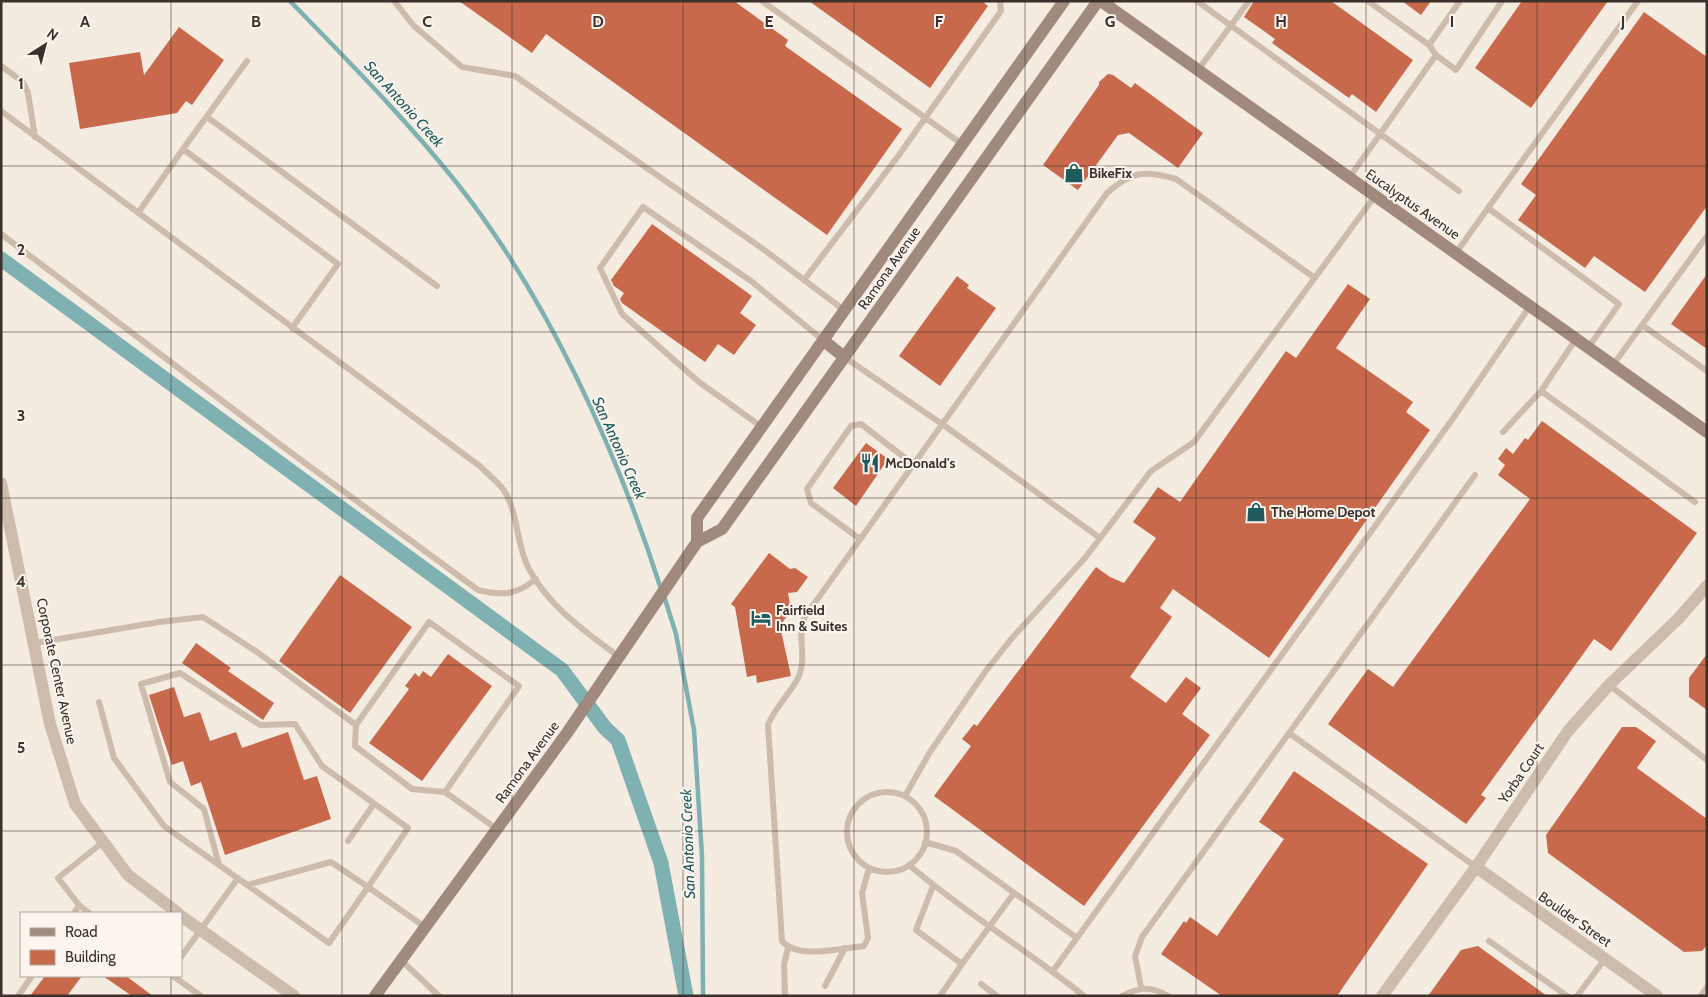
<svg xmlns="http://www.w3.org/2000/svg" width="1708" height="997" font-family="Cabin,sans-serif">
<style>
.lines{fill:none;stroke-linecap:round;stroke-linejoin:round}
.stream{stroke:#7fb0b2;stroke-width:4.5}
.canal{stroke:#7fb0b2;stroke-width:15}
.building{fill:#c8694b}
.lane{stroke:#cdbbac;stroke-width:6}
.street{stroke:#cdbbac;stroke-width:12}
.secondary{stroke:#a18a7d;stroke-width:12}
.grid{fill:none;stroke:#3b302b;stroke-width:1;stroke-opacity:0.55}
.labels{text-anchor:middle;stroke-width:4;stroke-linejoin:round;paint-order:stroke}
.poi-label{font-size:14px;font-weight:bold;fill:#3b302b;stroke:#fbf5ee;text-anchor:start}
.street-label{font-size:14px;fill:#3b302b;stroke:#fbf5ee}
.water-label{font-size:15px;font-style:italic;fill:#1f5a5e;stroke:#fbf5ee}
.grid-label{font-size:16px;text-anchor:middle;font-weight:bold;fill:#3b302b;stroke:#fbf5ee;stroke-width:4;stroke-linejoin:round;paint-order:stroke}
</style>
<rect width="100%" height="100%" fill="#f4ebe1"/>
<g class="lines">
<!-- stream -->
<path class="stream" d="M290 1C347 60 405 118 456 182 547 296 617 451 661 589
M664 596 676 634 694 730 702 856 703 996"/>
<!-- canal -->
<path class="canal" d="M1 259 562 670 605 728 618 740 661 863 686 996"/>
</g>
<!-- building -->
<path class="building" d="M459 1H734L788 40 785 46 902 129 827 235 546 34 532 53Z
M809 1H982L988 6 930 88Z
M1254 1H1331L1413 60 1376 112 1352 94 1349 98 1272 43 1275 39 1244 17Z
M1402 1H1431L1421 15Z
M1522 1H1608L1531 108 1475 68Z
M1644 12 1707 57V206L1645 292 1594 256 1585 268 1518 220 1536 195 1521 184Z
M179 27 224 60 192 105 186 101 177 113 80 129 69 63 140 52 144 75Z
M1108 74 1113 75 1131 88 1135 83 1203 133 1178 168 1129 133 1118 135 1078 190 1043 165 1099 85V82Z
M652 224 752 296 740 313 756 325 734 355 718 344 705 362 622 303 620 299 624 293 614 286 611 280Z
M1707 274V349L1671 324Z
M957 276 969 285 967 288 996 308 940 386 899 356Z
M1348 284 1370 299 1336 348 1413 402 1406 412 1430 430 1269 658 1173 589 1160 608 1172 617 1130 677 1166 703 1186 677 1201 688 1182 714 1210 735 1084 906 934 796 971 746 962 739 974 724 977 726 1096 567 1110 577 1124 583 1137 565 1156 538 1133 522 1158 487 1180 502 1286 351 1296 358Z
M1542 421 1697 533 1611 651 1594 639 1481 795 1486 798 1466 824 1328 724 1368 669 1393 687 1530 499 1498 475 1505 465 1498 459 1506 448 1513 454 1525 438 1528 440Z
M866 443 888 459 856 506 833 488Z
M769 553 790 569 795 568 808 577 797 592 788 593 791 610 780 626 791 676 757 683 756 675 747 677 735 607 731 604Z
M340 575 412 627 350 713 279 661Z
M196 643 231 668 228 671 274 703 263 720 182 663Z
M448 654 492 686 422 781 369 743 409 689 405 686 415 673 419 677 423 671 431 677Z
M1707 654V710L1689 697V678Z
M174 687 184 717 200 712 210 741 236 732 242 748 288 732 304 780 317 776 331 819 225 855 201 782 191 786 183 761 172 765 158 723 149 695Z
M1622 727H1636L1656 741 1637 768 1707 819V945L1702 951 1684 952 1548 853 1546 835Z
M1294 771 1428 864 1337 996H1222L1161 954 1184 921 1186 923 1190 917 1217 936 1284 839 1259 822Z
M1478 946 1547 996H1428L1461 950Z
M45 976H82L67 996H30Z
M103 976H126L153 996H132Z"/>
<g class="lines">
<!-- lane -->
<path class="lane" d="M394 1 414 26 462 67 515 76 763 249 844 310
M762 1 962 144
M1197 1 1459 191
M1368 1 1429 45
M1436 55 1456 70 1502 1
M247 61 183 149 338 264 292 328
M1 66 23 82 28 93 35 137
M1198 70 1249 1
M1 111 481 467C488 475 500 483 505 492 519 516 516 545 529 569 550 608 585 631 619 657
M207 117 437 286
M1349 178 1436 55 1429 45 1460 1
M1488 208 1638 1
M138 213 183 149
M1 234 286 449 478 590C503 596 516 595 536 579
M1456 253 1488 208 1619 304 1588 348
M804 280 899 155 1001 11 1000 1
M1642 325 1707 236
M844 357 942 424 1100 538
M1613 365 1642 325 1707 371
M1541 391 1695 502
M762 427 699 382 622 314 600 268 643 207 751 281 823 340
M1503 432 1541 391 1576 339
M860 539 811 503 807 489 851 426 861 424 913 464
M35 643 159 622 203 617 257 652 356 725
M1609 685 1707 760
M99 702 114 758 164 826 219 865 204 809 170 782 141 684 180 673 260 725 295 724 322 766 408 828 368 887 425 927
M1289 733 1476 867
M445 792 519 686 429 622 356 725 355 746 412 789 445 792 497 829
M847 832a40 40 0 1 1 80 0a40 40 0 1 1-80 0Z
M905 796 930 752 985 672 1012 638 1085 558 1151 471 1194 442 1375 196
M348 841 374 804
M925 842 956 851 1077 938
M219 865 329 943 368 887 331 862 247 885
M909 865C964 912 1027 950 1084 996
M869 868 862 893 868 938 864 946C842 948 798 960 782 941L768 725C775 707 791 693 799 676 807 657 797 637 804 618L1107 193C1132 171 1144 170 1176 179L1315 278
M933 886 916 930 962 964 1014 893
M79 905 58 878 103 842
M74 913 79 905 89 913
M1489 941 1567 996
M181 957 238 878
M401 960 439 996
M1053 971 1454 417 1530 306
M173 976 201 996
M981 984 997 996
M825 986 845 948
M1141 987 1135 956 1142 937 1475 475
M18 996 32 976
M785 996 784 964 788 948
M940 996 962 964
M1122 996C1139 987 1151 986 1168 996
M1577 996 1605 959
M1701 996 1707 987"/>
<!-- street -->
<path class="street" d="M1 483 50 724 75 804 128 875 178 913
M1476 867 1657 996
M181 916 294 996
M1382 996 1476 867 1568 731 1609 685 1678 619 1707 586"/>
<!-- secondary -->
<path class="secondary" d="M1101 1 1707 432
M823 340 844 357
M697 542V518L1064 1
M375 996 567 733 697 542 722 529 1098 1"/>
</g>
<!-- grid -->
<path class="grid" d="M171 1V913M342 1V996M512 1V996M683 1V996M854 1V996M1025 1V996M1196 1V996M1366 1V996M1537 1V996M1 166H1707M1 332H1707M1 498H1707M1 665H1707M1 831H1707M171 976V996"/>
<!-- icons -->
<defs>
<symbol id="shop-bare" viewBox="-9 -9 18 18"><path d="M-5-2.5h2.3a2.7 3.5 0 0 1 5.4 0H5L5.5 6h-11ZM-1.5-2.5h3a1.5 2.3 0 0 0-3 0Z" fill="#1f5a5e" stroke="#fbf5ee" stroke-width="2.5" paint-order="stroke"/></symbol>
<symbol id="restaurant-bare" viewBox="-9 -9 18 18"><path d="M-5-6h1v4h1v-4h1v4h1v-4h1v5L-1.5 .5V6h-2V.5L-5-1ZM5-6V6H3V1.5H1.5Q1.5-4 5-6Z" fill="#1f5a5e" stroke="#fbf5ee" stroke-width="2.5" paint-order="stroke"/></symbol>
<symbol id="hotel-bare" viewBox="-9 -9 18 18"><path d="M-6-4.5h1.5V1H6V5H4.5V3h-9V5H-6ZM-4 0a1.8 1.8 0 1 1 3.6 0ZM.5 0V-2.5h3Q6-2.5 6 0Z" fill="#1f5a5e" stroke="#fbf5ee" stroke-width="2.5" paint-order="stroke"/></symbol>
</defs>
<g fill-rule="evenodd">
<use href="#shop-bare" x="1060" y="159" width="28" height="28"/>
<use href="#restaurant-bare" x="856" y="449" width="28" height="28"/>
<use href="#shop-bare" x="1242" y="498" width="28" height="28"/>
<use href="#hotel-bare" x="747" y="604" width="28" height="28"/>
</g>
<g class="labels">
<!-- poi labels -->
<g class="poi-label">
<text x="1089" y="178">BikeFix</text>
<text x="885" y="468">McDonald's</text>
<text x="1271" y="517">The Home Depot</text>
<text x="776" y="615">Fairfield<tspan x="776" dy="16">Inn &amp; Suites</tspan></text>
</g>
<!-- street labels -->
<g class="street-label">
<text transform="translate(1413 204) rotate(35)" y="5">Eucalyptus Avenue</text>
<text transform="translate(889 268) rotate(-55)" y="5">Ramona Avenue</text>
<text transform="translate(57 671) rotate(78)" y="5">Corporate Center Avenue</text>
<text transform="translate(527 762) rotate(-54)" y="5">Ramona Avenue</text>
<text transform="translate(1521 773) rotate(-56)" y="5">Yorba Court</text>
<text transform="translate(1575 919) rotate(35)" y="5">Boulder Street</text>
</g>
<!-- water labels -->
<g class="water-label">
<text transform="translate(404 104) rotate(48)" y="5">San Antonio Creek</text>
<text transform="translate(619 448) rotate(66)" y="5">San Antonio Creek</text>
<text transform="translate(688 844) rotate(-92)" y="5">San Antonio Creek</text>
</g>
</g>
<g class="grid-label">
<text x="85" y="27">A</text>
<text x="256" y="27">B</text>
<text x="427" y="27">C</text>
<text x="598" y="27">D</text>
<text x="769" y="27">E</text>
<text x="939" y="27">F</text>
<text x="1110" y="27">G</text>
<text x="1281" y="27">H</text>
<text x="1452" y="27">I</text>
<text x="1623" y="27">J</text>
<text x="21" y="89">1</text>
<text x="21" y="255">2</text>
<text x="21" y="421">3</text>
<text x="21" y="587">4</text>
<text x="21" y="753">5</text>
</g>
<!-- border -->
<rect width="1708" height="997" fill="none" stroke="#3b302b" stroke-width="5"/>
<!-- legend -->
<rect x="20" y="912" width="162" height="65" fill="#fbf5ee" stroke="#aea6a0"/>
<rect x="30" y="928" width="25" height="8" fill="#a18a7d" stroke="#aea6a0"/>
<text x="65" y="937" font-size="15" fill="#3b302b">Road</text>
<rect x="30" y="950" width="25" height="15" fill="#c8694b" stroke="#aea6a0"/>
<text x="65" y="962" font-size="15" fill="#3b302b">Building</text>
<!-- north arrow -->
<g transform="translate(45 45) rotate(36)" stroke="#fbf5ee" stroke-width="4" paint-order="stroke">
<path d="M0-4L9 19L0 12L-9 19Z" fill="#3b302b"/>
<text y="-8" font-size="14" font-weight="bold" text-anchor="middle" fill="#3b302b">N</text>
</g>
</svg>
